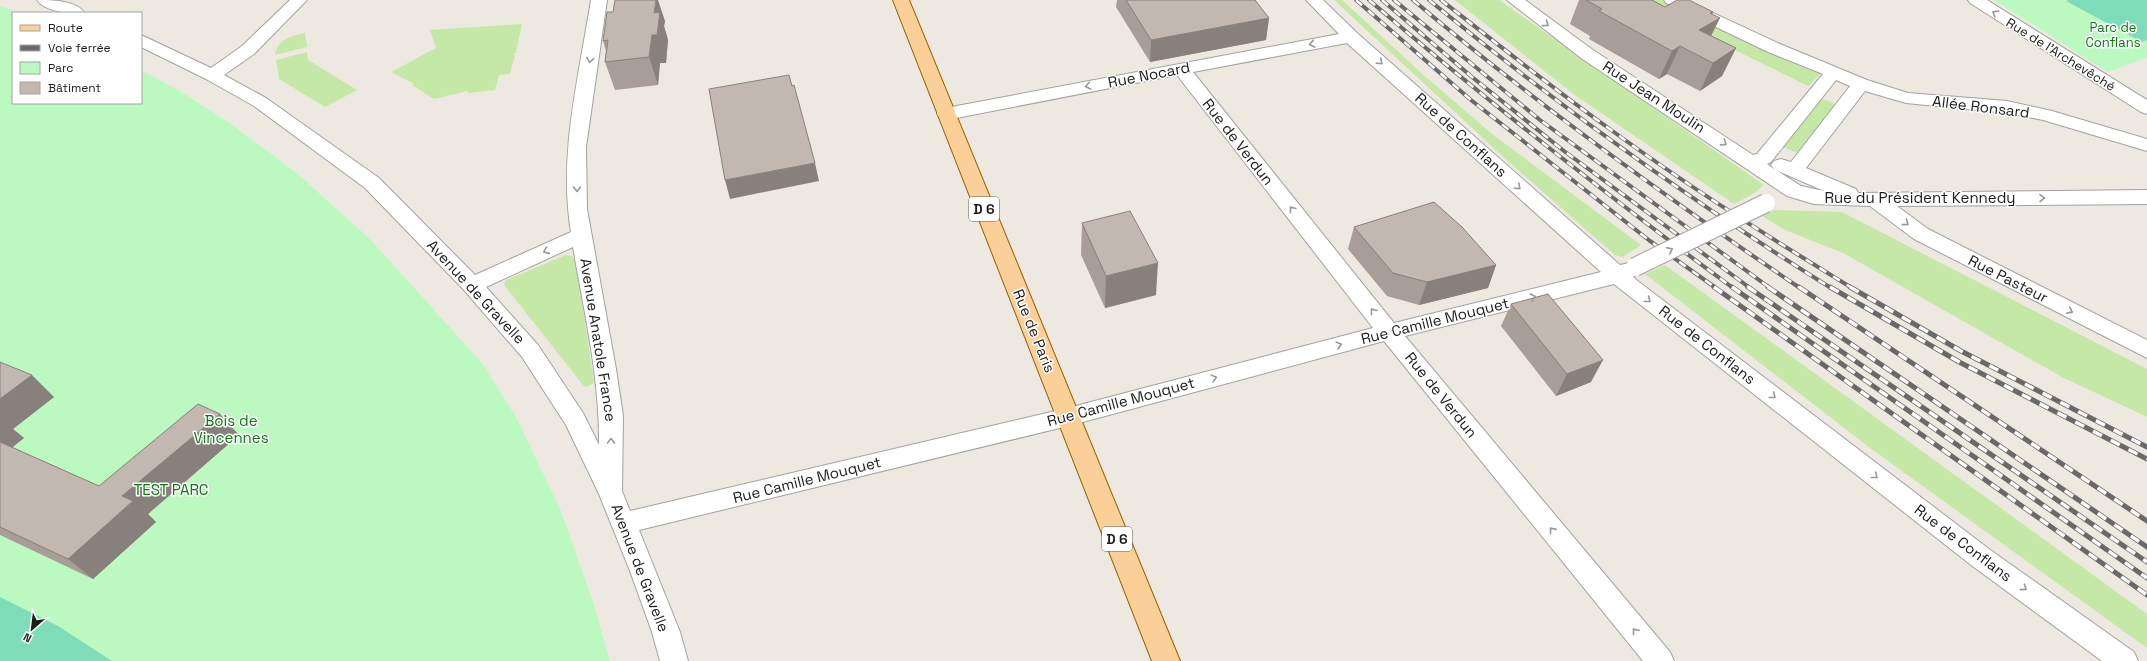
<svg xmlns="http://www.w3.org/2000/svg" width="2147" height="661" font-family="'Space Grotesk',sans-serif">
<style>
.grass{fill:#c6e8a6}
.park{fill:#bcf9c1}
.pitch{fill:#7eddb8}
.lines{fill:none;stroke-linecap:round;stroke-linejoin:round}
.minor-casing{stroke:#a2a2a2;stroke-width:2}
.major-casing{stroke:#926200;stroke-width:2}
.minor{fill:#fff;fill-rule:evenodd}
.major{fill:#fbd098;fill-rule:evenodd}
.rail-far1-casing{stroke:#696969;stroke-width:4}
.rail-casing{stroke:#696969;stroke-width:5}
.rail-far1{stroke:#fff;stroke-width:2.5;stroke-dasharray:8;stroke-linecap:butt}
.rail{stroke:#fff;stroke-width:3.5;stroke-dasharray:10;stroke-linecap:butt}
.minor-bridge-casing{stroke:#a2a2a2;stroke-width:20;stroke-linecap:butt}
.minor-bridge{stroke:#fff;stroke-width:18}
.wall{fill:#a79e97}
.shaded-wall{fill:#88817b}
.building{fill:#c2b8b0;stroke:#88817b}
.oneway{stroke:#989898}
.labels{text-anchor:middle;stroke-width:3;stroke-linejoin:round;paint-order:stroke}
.far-park-label{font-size:13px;fill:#0b7814;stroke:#fff}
.far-street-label{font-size:13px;fill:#1b1b1b;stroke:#fff}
.shield{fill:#fff;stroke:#5f5f5f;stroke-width:1}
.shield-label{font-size:14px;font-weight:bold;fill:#1b1b1b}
.street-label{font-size:15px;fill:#1b1b1b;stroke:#fff}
.park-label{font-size:15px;fill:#0b7814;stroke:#fff}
</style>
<rect width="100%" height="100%" fill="#ede9e1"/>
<!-- grass -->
<path class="grass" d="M1334 0H1342L1427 78 1492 134 1641 245 1623 257 1615 255 1511 164Z
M1455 0H1499L1764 185 1753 194 1734 204 1572 93Z
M1633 0H1664L1821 73 1808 86Z
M522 24 516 52 513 55H515L510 74 499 75 495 90 468 93 467 91 434 99 412 85 414 84 391 72 436 48 430 30Z
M305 33 307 47 275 55C278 39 291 36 305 33Z
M307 52 308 60 357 90 325 107 279 79 276 60Z
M1821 98 1838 105 1802 155 1783 147Z
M1775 210 1842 212 2147 369V417L2062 377 1843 253 1785 230 1762 216Z
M566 255 572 256 576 262 594 381 593 384 586 387 583 385 504 285 506 280Z
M1665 265 2147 614V648L1870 448 1645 274Z"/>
<!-- park -->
<path class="park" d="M1994 0H2147V58L2108 72Z
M0 6 19 13H13V103H141V70L183 93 228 122 293 170 369 238 482 363 517 419 561 511 593 602 610 661H0Z"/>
<!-- pitch -->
<path class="pitch" d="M2069 0H2147V40L2142 42 2066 1Z
M0 597 58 626 112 661H0Z"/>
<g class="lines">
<defs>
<path id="minor" d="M37 0C51 0 76 0 85 13 71 13 46 13 37 0Z
M290 0H307L254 54 224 75 266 98 379 178 475 275 571 232C558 155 579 76 591 0H607L586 147 587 209 616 369 623 416 622 491 630 511 1068 408 1373 328 1177 75 946 120 940 118 937 114 940 110 946 108 1339 34 1306 0H1323L1357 33 1620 265 1629 263 1636 265 1639 270 1636 275 1633 277 1639 282 1989 549 2134 652 2138 661H2102L1971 565 1614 284 1405 336 1670 652 1674 661H1643L1384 341 1068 426 639 530 680 632 688 661H660L652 632 630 571 599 494 566 425 522 357 464 290 365 188 254 106 206 79 141 47V35L211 68 242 46ZM1347 43 1601 272 1394 323 1193 72ZM573 247C584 312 600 378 599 445L583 413 538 345 486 287Z
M1507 0H1525L1593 50 1753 155 1757 154 1823 74 1768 52 1666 3 1664 0H1685L1780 44 1867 80 1908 93 2007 101 2052 111 2147 139V151L2043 120 2007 113 1906 103 1865 91 1806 168 1856 189 1858 193 2147 190V204L1897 206 1928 229 2147 340V358L1914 239 1870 206 1814 204 1787 196 1581 58ZM1836 80 1850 86 1791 162 1781 159 1774 161 1771 165 1774 169 1767 164 1771 162ZM1776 170 1824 191 1801 186Z
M1968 0H1987L2147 100V114L2141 112 1970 3Z"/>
<path id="major" d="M893 0H909L1180 661H1152Z"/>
</defs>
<!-- minor casing -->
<use href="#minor" class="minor-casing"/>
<!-- major casing -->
<use href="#major" class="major-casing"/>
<!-- minor -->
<use href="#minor" class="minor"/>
<!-- major -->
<use href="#major" class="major"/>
<defs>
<path id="rail-far1" d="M1356 0 1471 100 1650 241 1716 288
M1369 0C1487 101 1608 196 1733 288
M1382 0 1472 77 1564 151 1750 288
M1394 0 1540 120 1770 288
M1413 0C1536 104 1667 198 1800 288
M1429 0C1557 105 1691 201 1831 288
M1441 0C1496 43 1550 86 1607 127 1686 185 1769 237 1852 288"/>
<path id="rail" d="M1714 287 2147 595
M1732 287 2147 578
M1748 287 2147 562
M1768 287 2147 547
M1799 287 2147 521
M1830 287 1961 363 2147 459
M1850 287 1961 351 2147 447"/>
</defs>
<!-- rail-far1 casing -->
<use href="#rail-far1" class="rail-far1-casing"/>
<!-- rail casing -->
<use href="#rail" class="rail-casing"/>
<!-- rail-far1 -->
<use href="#rail-far1" class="rail-far1"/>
<!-- rail -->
<use href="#rail" class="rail"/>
<defs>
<path id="minor-bridge" d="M1635 267 1766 203"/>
</defs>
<!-- minor-bridge casing -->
<use href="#minor-bridge" class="minor-bridge-casing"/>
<!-- minor-bridge -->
<use href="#minor-bridge" class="minor-bridge"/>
</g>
<!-- wall -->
<path class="wall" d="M1117 0H1255L1269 18 1266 40 1150 62 1116 7Z
M1579 0H1652L1665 7 1713 12 1712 14 1711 36 1736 48 1722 76 1700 91 1667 74 1659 79 1589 39 1590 36 1570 24Z
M665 21 664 26 668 40 666 63H660L658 85 615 90 605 62 606 51 603 41Z
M1082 223 1156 295 1105 308 1081 255Z
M1354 227 1496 265 1488 288 1419 305 1387 296 1348 249Z
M1511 304 1591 382 1556 396 1501 326Z
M0 362 54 397 13 429 24 438 12 447 99 486 239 435 148 514 156 522 93 579 0 535Z"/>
<!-- shaded-wall -->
<path class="shaded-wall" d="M656 0H658L665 21 664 26 668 40 666 63H660L658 85 649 57Z
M1713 12 1707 25 1720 18 1706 46 1699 30 1710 13Z
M1269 18 1266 40 1150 62 1151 40Z
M1680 46 1667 74 1659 79 1672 51Z
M1736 48 1722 76 1700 91 1713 63Z
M815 163 819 181 730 199 725 180Z
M1158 263 1156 295 1105 308 1106 276Z
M1496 265 1488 288 1419 305 1427 282Z
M1603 360 1591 382 1556 396 1567 374Z
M32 375 54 397 13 429 24 438 4 454 0 451V399Z
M220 414 239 435 148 514 156 522 93 579 68 559 122 496Z"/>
<!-- building -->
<path class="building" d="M615 0H656L654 13 660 12 657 35H652L649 57 605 62 608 40 603 41 607 12H613Z
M1126 0H1255L1269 18 1151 40Z
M1586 0H1652L1665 7 1677 0H1689L1713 12 1710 13 1720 18 1699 30 1736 48 1713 63 1680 46 1672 51 1599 11 1602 9Z
M789 75 792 86 794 85 815 163 725 180 709 89Z
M1434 202 1462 227 1496 265 1427 282 1393 273 1354 227Z
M1130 211 1158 263 1106 276 1082 223Z
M1548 294 1603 360 1567 374 1511 304Z
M0 362 32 375 0 399Z
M198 404 220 414 122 496 133 501 68 559 0 527V442L99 486Z"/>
<!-- one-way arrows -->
<defs><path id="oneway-chevron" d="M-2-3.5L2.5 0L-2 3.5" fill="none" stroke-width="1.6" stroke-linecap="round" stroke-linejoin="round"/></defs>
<g class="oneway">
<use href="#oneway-chevron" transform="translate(1995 13) rotate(-148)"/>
<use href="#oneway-chevron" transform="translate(1546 24) rotate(36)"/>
<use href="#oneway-chevron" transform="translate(1312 44) rotate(169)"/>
<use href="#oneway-chevron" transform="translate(590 60) rotate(98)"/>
<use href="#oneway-chevron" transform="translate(1380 62) rotate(42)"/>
<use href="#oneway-chevron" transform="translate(1088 86) rotate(169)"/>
<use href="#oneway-chevron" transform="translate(1724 143) rotate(33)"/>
<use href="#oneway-chevron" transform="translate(1518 187) rotate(42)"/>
<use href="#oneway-chevron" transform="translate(577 189) rotate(90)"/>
<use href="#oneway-chevron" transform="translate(2042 198) rotate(-1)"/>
<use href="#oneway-chevron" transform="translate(1292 209) rotate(-128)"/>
<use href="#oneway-chevron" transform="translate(1906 223) rotate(36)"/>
<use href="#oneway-chevron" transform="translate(1670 250) rotate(-26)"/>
<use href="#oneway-chevron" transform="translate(546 251) rotate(156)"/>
<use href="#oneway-chevron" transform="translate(1533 297) rotate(-14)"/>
<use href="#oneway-chevron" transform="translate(1648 300) rotate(38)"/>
<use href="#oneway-chevron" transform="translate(1373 311) rotate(-128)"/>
<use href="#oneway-chevron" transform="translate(2070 311) rotate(27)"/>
<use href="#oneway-chevron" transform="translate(1339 345) rotate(-15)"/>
<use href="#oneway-chevron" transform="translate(1214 378) rotate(-15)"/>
<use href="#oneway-chevron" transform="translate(1773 396) rotate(38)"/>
<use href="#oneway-chevron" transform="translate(611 441) rotate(-90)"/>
<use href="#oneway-chevron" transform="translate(1875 476) rotate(38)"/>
<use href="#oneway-chevron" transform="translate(1552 530) rotate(-129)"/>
<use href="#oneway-chevron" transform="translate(2024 588) rotate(36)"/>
<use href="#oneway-chevron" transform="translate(1635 631) rotate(-129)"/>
</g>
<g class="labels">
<!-- far-park labels -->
<g class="far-park-label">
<text x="2113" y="32">Parc de<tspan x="2113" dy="15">Conflans</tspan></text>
</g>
<!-- far-street labels -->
<g class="far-street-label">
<text transform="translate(2061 54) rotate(32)" y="5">Rue de l'Archevêché</text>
</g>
<!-- shield labels -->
<g class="shield">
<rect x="969" y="197" width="30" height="24" rx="3"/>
<rect x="1102" y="527" width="30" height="24" rx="3"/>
</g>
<g class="shield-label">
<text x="984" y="214">D 6</text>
<text x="1117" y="544">D 6</text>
</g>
<!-- street labels -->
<g class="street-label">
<text transform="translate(1149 75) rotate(-11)" y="5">Rue Nocard</text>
<text transform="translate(1654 97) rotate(33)" y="5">Rue Jean Moulin</text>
<text transform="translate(1981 107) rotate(7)" y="5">Allée Ronsard</text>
<text transform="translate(1461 135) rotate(42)" y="5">Rue de Conflans</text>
<text transform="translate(1238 142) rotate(52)" y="5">Rue de Verdun</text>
<text x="1920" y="203">Rue du Président Kennedy</text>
<text transform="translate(2008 279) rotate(27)" y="5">Rue Pasteur</text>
<text transform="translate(476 292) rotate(47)" y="5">Avenue de Gravelle</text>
<text transform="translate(1435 321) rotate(-14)" y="5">Rue Camille Mouquet</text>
<text transform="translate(1034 331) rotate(68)" y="5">Rue de Paris</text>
<text transform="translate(598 340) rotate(81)" y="5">Avenue Anatole France</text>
<text transform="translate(1707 345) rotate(38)" y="5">Rue de Conflans</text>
<text transform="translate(1441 395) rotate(51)" y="5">Rue de Verdun</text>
<text transform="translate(1121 402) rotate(-15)" y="5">Rue Camille Mouquet</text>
<text transform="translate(807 480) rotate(-14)" y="5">Rue Camille Mouquet</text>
<text transform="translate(1963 543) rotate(37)" y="5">Rue de Conflans</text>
<text transform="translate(640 568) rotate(69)" y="5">Avenue de Gravelle</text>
</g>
<!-- park labels -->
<g class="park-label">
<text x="231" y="426">Bois de<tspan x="231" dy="17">Vincennes</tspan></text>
<text x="171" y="495">TEST PARC</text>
</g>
</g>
<!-- legend -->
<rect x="12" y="12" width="130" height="92" fill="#ffffff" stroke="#a4a4a4"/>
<rect x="20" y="25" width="20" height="6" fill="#fbd098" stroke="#a4a4a4"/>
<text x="48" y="32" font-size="12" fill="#1b1b1b">Route</text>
<rect x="20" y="45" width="20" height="6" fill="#696969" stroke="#a4a4a4"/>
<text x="48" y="52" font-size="12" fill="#1b1b1b">Voie ferrée</text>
<rect x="20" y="62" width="20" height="12" fill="#bcf9c1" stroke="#a4a4a4"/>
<text x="48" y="72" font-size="12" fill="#1b1b1b">Parc</text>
<rect x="20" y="82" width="20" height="12" fill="#c2b8b0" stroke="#a4a4a4"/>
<text x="48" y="92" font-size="12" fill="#1b1b1b">Bâtiment</text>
<!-- north arrow -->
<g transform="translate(32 629) rotate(208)" stroke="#ffffff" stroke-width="3" paint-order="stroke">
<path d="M0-3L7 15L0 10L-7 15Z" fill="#1b1b1b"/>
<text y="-6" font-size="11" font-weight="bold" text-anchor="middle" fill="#1b1b1b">N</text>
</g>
</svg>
